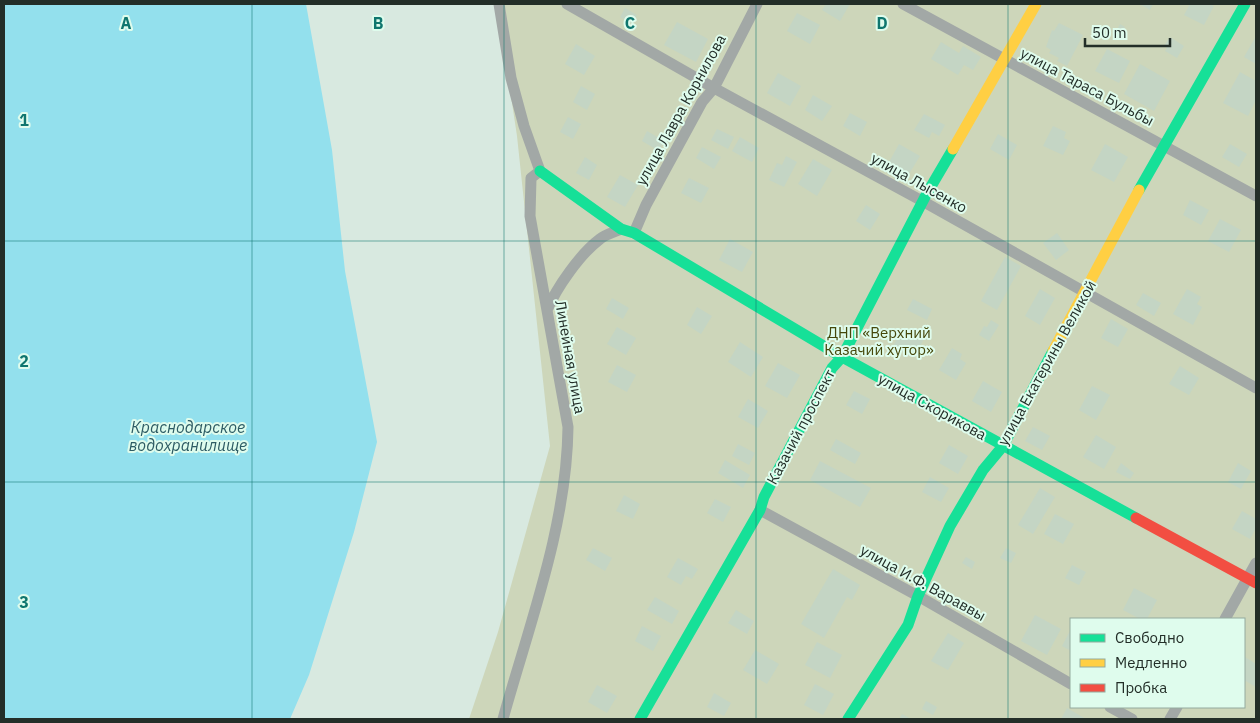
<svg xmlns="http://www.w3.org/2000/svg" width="1260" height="723" font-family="'IBM Plex Sans',sans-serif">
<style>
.green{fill:#cdd6ba;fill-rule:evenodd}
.water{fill:#93e0ed}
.building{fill:#c4d5c4}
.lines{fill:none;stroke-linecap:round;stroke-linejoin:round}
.street{stroke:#a2a8a6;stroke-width:11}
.fast{stroke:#16e098;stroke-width:11}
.slow{stroke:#ffcf43;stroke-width:11}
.jam{stroke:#f24e42;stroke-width:11}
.grid{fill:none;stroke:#0f766e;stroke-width:1;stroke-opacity:0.55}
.labels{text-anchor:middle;stroke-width:4;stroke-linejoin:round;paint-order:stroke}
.street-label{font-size:15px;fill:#232e28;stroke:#dffced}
.park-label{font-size:15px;fill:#45470a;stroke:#dffced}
.water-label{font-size:16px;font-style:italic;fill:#2d5b64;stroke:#dffced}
.grid-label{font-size:16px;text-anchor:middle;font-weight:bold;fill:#0f766e;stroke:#dffced;stroke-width:4;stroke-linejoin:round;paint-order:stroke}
</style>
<rect width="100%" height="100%" fill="#d8e9e0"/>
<!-- green -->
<path class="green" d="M497 4H1256V719H469L498 632 550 446 517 136ZM1071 619H1244V707H1071Z"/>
<!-- water -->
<path class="water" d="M4 4H306L332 150 345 271 377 442 354 532 309 675 290 719H4Z"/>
<!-- building -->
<path class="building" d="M826 4H850L840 21 822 10Z
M1140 4H1153L1150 10Z
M1190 4H1209L1214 6 1204 25 1184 15Z
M625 8 637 15 632 24 620 17Z
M797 13 820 25 810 44 787 31Z
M677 22 708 39 696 62 664 45Z
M1059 23 1083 35 1067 66 1057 61 1059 58 1049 53 1051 50 1046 47 1052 30 1054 31Z
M1120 24 1125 27 1120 36 1115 33Z
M1256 36V64L1244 57Z
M1170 37 1184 46 1177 58 1165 51 1167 48 1164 46Z
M941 42 959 53 963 46 981 57 973 70 964 65 958 75 931 59Z
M576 44 595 56 584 75 565 64Z
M1107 49 1130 61 1119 83 1095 71Z
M1140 64 1170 81 1154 111 1124 94Z
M1240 72 1256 81V100L1248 116 1223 103Z
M778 73 801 86 790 106 767 93Z
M581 86 595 94 587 110 573 102Z
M813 95 832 106 822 121 805 110Z
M850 113 867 122 860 136 843 126Z
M924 114 945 125 939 136 932 132 929 138 914 130Z
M568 117 581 124 573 139 560 132Z
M1053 126 1066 132 1064 138 1070 141 1063 155 1043 146Z
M717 129 734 137 728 149 711 140Z
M647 131 664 141 659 151 642 141Z
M998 134 1017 145 1009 160 990 149Z
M740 137 759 148 752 162 732 151Z
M899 144 920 156 909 174 889 162Z
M1105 144 1128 157 1114 182 1091 170Z
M1230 144 1247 154 1239 167 1222 157Z
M702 147 721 157 714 169 696 158Z
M786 156 797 162 784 187 769 180 777 163 782 165Z
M585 157 597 165 589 180 576 173Z
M813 159 832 170 817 196 798 184Z
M620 175 638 185 625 207 607 197Z
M689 178 709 188 701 203 681 193Z
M1190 200 1209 210 1201 225 1183 215Z
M866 205 880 214 870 230 856 221Z
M1220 219 1241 230 1229 252 1208 241Z
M1057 233 1069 250 1056 260 1043 243Z
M730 239 753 252 742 272 719 260Z
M1005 257 1021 266 997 310 981 301Z
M1040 289 1055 298 1040 325 1025 316Z
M1187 289 1201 297 1197 304 1202 307 1193 325 1173 314Z
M1143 293 1161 303 1154 316 1136 305Z
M612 298 629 308 623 319 606 309Z
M913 299 932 309 927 320 907 310Z
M697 307 712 316 701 334 687 325Z
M1111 319 1128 329 1118 347 1101 338Z
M991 320 999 325 989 341 979 335 984 326 987 327Z
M617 327 636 338 626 355 607 344Z
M903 328 924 339 914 357 893 346Z
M740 342 763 357 751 377 728 362Z
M952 348 962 354 960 359 966 363 956 380 939 370Z
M778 363 800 375 787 398 765 386Z
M617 365 636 375 627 392 608 382Z
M1180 366 1199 378 1189 395 1169 384Z
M983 381 1002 392 991 412 972 401Z
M1092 386 1110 395 1096 420 1079 410Z
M854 391 870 399 862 414 846 405Z
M748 399 768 411 758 428 738 417Z
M1033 427 1050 436 1042 450 1025 441Z
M1096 435 1116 447 1104 469 1083 457Z
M836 439 861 453 855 464 830 450Z
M738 444 755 453 749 465 732 456Z
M949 445 968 456 958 474 939 463Z
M725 460 750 475 743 488 718 473Z
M820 461 871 488 860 507 810 480Z
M1121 463 1134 473 1130 479 1116 472Z
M1238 463 1251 471 1241 489 1228 482Z
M930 477 949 488 941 502 922 492Z
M1040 488 1055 497 1033 534 1018 525Z
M624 495 640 504 633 519 616 511Z
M715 499 731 507 723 522 707 513Z
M1242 511 1256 519V528L1250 539 1232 529Z
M1055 514 1074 524 1063 544 1044 534Z
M593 548 612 558 605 571 586 560Z
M1006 548 1016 553 1011 563 1000 558Z
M966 557 975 562 972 569 962 563Z
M678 558 698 569 692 579 686 576 681 585 667 577Z
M1072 565 1086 572 1079 585 1065 578Z
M833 569 860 585 852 600 847 597 824 638 801 624Z
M1134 588 1157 600 1147 619H1140L1123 610Z
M655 597 679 611 672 624 647 610Z
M736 610 754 621 747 634 728 623Z
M1035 615 1061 629 1047 655 1021 641Z
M642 626 661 636 653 651 635 641Z
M1071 629V651L1062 646Z
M948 633 964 643 948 670 931 661Z
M817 642 842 655 830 678 805 665Z
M755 650 779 664 767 684 743 670Z
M1245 657 1256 664V687L1244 680Z
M815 684 834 694 823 715 804 705Z
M597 685 617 696 607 713 588 702Z
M714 693 731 703 724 716 707 707Z
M926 701 937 707 933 715 922 709Z
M1067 708 1086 719H1061Z
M902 714 911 719H899Z"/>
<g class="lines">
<!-- street -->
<path class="street" d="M499 4 511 78 524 126 540 171 531 178 530 216 568 427C567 526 529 625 503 719
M567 4 714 88 924 202 1256 388
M903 4 1256 196
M634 233 646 205 702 102 714 88 757 4
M547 310C557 287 580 254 600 239 606 234 615 232 621 229
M760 510 918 596 1071 684
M1225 619 1256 563
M1110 707 1132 719
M1170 719 1177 707"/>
<!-- fast -->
<path class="fast" d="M540 171 621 229 634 233 842 357 1136 518
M1139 190 1245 4
M640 719 760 510 764 497 832 368 842 357 926 195 953 149
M848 719 908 625 918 596 950 526 983 470 1003 446 1053 351"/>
<!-- slow -->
<path class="slow" d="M953 149 1036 4
M1053 351 1139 190"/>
<!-- jam -->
<path class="jam" d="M1136 518 1256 583"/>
</g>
<!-- grid -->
<path class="grid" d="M252 4V719M504 4V719M756 4V719M1008 4V719M4 241H1256M4 482H1256"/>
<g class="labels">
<!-- street labels -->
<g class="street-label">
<text transform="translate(1087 87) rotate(28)" y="5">улица Тараса Бульбы</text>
<text transform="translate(681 110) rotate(-61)" y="5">улица Лавра Корнилова</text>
<text transform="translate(919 183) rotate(29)" y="5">улица Лысенко</text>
<text transform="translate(570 357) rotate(80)" y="5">Линейная улица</text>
<text transform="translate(1047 363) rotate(-61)" y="5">улица Екатерины Великой</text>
<text transform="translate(932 407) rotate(29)" y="5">улица Скорикова</text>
<text transform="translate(801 427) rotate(-62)" y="5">Казачий проспект</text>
<text transform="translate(923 583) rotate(29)" y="5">улица И.Ф. Вараввы</text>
</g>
<!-- park labels -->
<g class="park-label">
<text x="879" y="338">ДНП «Верхний<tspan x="879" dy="17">Казачий хутор»</tspan></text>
</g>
<!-- water labels -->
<g class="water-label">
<text x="188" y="433">Краснодарское<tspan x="188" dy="18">водохранилище</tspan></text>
</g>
</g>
<g class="grid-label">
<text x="126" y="29">A</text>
<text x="378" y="29">B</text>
<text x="630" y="29">C</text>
<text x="882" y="29">D</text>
<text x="24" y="126">1</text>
<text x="24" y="367">2</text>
<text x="24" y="608">3</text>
</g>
<!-- border -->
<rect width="1260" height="723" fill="none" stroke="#232e28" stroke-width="10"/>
<!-- legend -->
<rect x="1070" y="618" width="175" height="90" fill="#dffced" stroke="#94aa9e"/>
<rect x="1080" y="634" width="25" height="8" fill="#16e098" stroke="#94aa9e"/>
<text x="1115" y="643" font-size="15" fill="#232e28">Свободно</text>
<rect x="1080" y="659" width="25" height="8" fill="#ffcf43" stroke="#94aa9e"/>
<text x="1115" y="668" font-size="15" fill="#232e28">Медленно</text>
<rect x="1080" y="684" width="25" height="8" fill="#f24e42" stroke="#94aa9e"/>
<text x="1115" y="693" font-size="15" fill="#232e28">Пробка</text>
<!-- scale -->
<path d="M1085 38v8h85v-8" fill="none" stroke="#232e28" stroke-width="2.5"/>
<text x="1092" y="38" font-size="15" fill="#232e28" stroke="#dffced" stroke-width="4" paint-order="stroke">50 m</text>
</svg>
